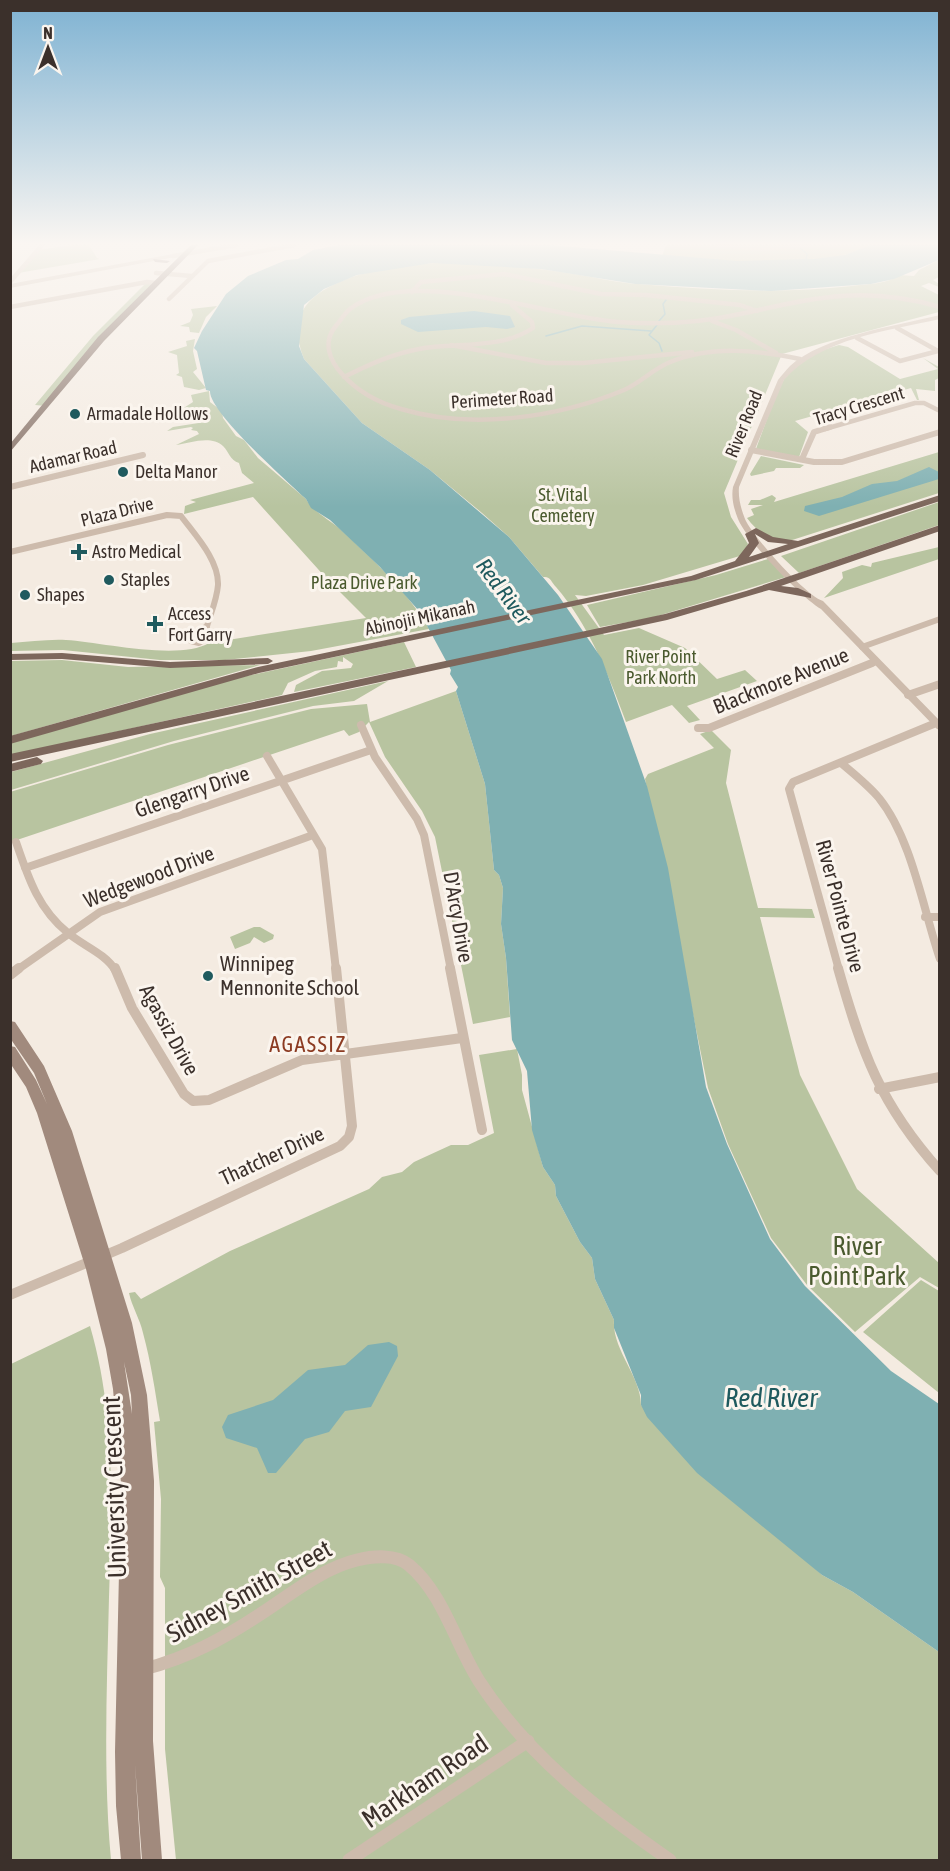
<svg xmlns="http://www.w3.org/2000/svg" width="950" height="1871" font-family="'Asap Condensed',sans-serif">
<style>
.green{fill:#b8c4a0}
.water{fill:#7fb0b2}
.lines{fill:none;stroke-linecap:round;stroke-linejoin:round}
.stream{stroke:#7fb0b2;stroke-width:1.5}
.minor-far4{stroke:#cdbbac;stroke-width:4.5}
.minor-far3{stroke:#cdbbac;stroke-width:6}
.minor-far2{stroke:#cdbbac;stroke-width:8}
.minor-far1{stroke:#cdbbac;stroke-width:10}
.minor{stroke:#cdbbac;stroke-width:13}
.tertiary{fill:#cdbbac;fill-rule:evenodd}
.secondary{fill:#a18a7d;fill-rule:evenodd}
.primary{fill:#7d675c;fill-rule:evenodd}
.poi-dot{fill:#1f5a5e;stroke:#fbf5ee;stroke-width:2}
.labels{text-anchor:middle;stroke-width:6;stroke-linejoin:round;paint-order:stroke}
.far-street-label{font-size:18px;fill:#3b302b;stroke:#fbf5ee}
.far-poi-label{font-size:18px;fill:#3b302b;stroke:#fbf5ee;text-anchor:start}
.far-park-label{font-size:18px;fill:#4a5a2e;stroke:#fbf5ee}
.street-label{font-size:21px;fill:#3b302b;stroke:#fbf5ee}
.poi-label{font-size:21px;fill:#3b302b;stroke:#fbf5ee;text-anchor:start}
.water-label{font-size:22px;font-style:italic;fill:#1f5a5e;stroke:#fbf5ee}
.neighbourhood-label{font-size:22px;letter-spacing:1.5px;fill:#8c3b22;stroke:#fbf5ee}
.near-park-label{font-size:26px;fill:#4a5a2e;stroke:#fbf5ee}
.near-street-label{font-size:26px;fill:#3b302b;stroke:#fbf5ee}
.near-water-label{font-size:27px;font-style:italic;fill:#1f5a5e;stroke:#fbf5ee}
</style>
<rect width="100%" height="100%" fill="#f4ebe1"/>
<!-- green -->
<path class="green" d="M73 245H89L97 258 100 259 18 273 37 250Z
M666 245H871C813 274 725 260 662 256Z
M939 260V277L933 280 939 284V287L929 283 921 286 939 295V312L782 354 724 493 731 517 748 544 743 555 643 585 586 596 575 595 604 635 639 628 685 648 717 679 745 670 757 681 687 706 700 720 689 723 672 705 626 722C608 673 588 624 556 587 551 582 551 576 543 577L509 537 482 513 430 470 362 423 304 359C290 324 300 301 333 285 403 251 504 263 580 275 599 278 618 283 638 284 709 290 780 294 852 286 867 284 887 284 900 275L914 276 919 270Z
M147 282 157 283 110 329 46 406 35 405 93 336Z
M217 306 206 317 199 333 190 332 189 327 180 326 190 322 193 315 191 309Z
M195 339 193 351 197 369 193 372 206 388 199 390 184 387 182 377 176 375 179 373 177 355 168 352 187 346 186 341Z
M839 345 848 347 900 379 938 369 923 358 939 367V378L935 380V391L916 389 919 400H917L911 388 795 421 808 432 799 457 756 449C762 433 780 382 789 371 801 358 822 350 839 345Z
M209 391 210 402 222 411 223 418 236 436 244 440 258 458 306 499C313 512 329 519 340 529 373 560 407 590 429 629L311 651 225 660H160L63 650 11 651V643C29 642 48 639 66 640 100 642 179 661 209 643L366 618 327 579 253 497 184 514 185 506 196 502 190 500 254 483 242 473 239 463C230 460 229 452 223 446 211 435 190 443 176 445L199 434 197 431 191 430 193 428 191 427 167 431 173 427 205 422 175 420 184 417 178 414 179 411 193 402 191 395Z
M939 452V493L789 541C771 541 758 533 747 518L754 515 751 509 763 505H748L751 500H760L772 495 776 498 774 502Z
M761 456 804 465 800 468H776L774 471 751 476 750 474Z
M939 502V525L799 573 781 556Z
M939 547V559L824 598 843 578 842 572 862 565 871 567 872 563Z
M768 559 786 577 651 618 600 627 587 605 716 575Z
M404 642 416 667 294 692 296 685 322 671 351 668 353 664 343 657V662L338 661 337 667 315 671 288 683 282 695 11 755V743L228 680Z
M62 660 128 667 260 665 11 736V661Z
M388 681 354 701 313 706 174 741 11 790V772L150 734Z
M456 691 485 784 494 870 499 875 503 888 501 924 506 958 510 1017 473 1024 435 837 422 811 385 757 369 722 359 732 349 736 344 730 11 842 10 792 168 745 311 709 367 704 370 722Z
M711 730 731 750 726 783 758 908 812 909 815 918 760 917 800 1075 857 1189 939 1263V1288L920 1277 855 1332 807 1285 771 1238 728 1144 708 1088 645 779 648 774 714 748 700 734Z
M254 927H260L274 935 273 939 264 943 254 937 250 943 235 949 230 937Z
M517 1049 522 1075V1090L543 1167 555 1185 556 1196 580 1242 592 1258 595 1279 614 1320C612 1350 641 1376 641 1405L822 1575 853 1592 939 1652V1860H176L165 1749V1588L160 1577 161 1499 154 1422 160 1421C155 1391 151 1362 143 1333 140 1319 132 1307 129 1293L135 1292 141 1299 230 1251 369 1189 382 1177 402 1172 414 1162 451 1145H468L494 1133 479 1055Z
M921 1280 939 1291V1393L863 1332Z
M90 1326C116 1415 112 1506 109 1597 107 1685 103 1773 111 1860H11V1364Z"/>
<!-- water -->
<path class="water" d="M339 245H549L737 261 814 259 845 255 871 245H939V260L894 279 871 284 771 291 635 284 541 269 432 263 357 275 324 289 304 305 299 346 304 359 362 423 430 470 509 537 558 595 602 659 647 786 668 868 706 1087 727 1144 770 1239 805 1286 891 1371 939 1404V1652L853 1592 822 1575 697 1473 647 1417 641 1405V1395L614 1328V1320L595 1279 592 1258 580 1242 556 1196 555 1185 543 1167 532 1130 527 1071 512 1040 506 958 501 924 503 888 499 875 494 870 485 784 456 691 458 687 450 674 451 670 419 611 380 567 330 520 311 508 306 499C287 481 209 412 210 391L206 390 197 351 194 348 202 331 226 294 248 276 286 260 298 259 313 250Z
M474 311 510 316 515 327 507 329 486 327 418 332 401 324V320L409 317Z
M929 467 939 472V479L819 516 804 511 805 506 842 497 872 484 897 481Z
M389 1342 397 1346 398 1356 371 1407 345 1411 329 1432 305 1439 276 1473H268L257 1448 226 1438 222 1427 228 1415 273 1400 308 1370 345 1365 368 1345Z"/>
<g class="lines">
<!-- stream -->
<path class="stream" d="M800 248 807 254 806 260
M659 321 665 314 663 304 666 300
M657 325 649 335 659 343 662 351
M546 336 582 326 651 331"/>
<!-- minor-far4 -->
<path class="minor-far4" d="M719 245 762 249 809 245
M173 256 236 245
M156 273 192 276
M10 282 42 245
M412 292 421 282 504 274 601 294 646 295 740 305 757 311
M169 299 208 261 294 245
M10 307 147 282 157 283
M712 321 736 330 776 353
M857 338 900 361 938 351 897 328
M451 345 546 363H583L692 352
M800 359C757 350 710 345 668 363 652 370 640 383 624 390 557 418 471 430 401 409 379 403 357 391 342 374 329 360 323 342 335 327 340 321 345 313 350 309 409 264 549 317 618 322 659 325 700 323 740 314 815 298 863 285 940 307
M344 377C368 365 392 354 419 349 456 342 500 350 533 328L532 322 512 305
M825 429 915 403H924L940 411"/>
<!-- minor-far3 -->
<path class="minor-far3" d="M751 450 814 462H842L940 432
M802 459 814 432 830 427
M10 487 143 455
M10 552 167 515 181 516C195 535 219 560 218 585 217 599 211 613 207 626
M207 626 206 639 199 643 191 641 192 636Z
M862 647 940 619
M868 665 876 662"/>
<!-- minor-far2 -->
<path class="minor-far2" d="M908 695 940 684
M361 725 375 757 417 819 424 835 451 970
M698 728H709L872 663
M267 756 322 849 336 970
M841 763C854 774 868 785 879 798 912 839 923 909 940 959
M16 842C28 877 38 909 68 933 82 945 106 954 115 970
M25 868 371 750
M925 917H940
M17 970 100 912 313 835
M839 970 789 789 793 782 936 723"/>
<!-- minor-far1 -->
<path class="minor-far1" d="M115 968 132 1008 184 1094 193 1101 209 1100 302 1060 462 1038
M450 968 482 1130
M838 968C862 1053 880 1104 940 1171
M10 975 19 968
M879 1089 940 1077
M10 1295 122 1248 340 1146 349 1137 352 1126 336 968"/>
<!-- minor -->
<path class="minor" d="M144 1669C188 1658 224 1638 262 1613 291 1594 323 1568 357 1560 373 1556 396 1554 409 1565 443 1593 456 1645 479 1681 527 1755 599 1811 670 1860
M349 1860 528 1741"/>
<!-- tertiary -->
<path class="tertiary" d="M173 254 175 257 10 288V284Z
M940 315V319C887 331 821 338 784 380L739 487C738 498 741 509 745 519 752 536 807 597 823 601L940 721V730L937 729 821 609C801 597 747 541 738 519 734 509 731 498 733 487L778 380C782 375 786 370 790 366 823 336 896 326 940 315Z"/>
<!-- secondary -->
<path class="secondary" d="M10 1021 15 1022 44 1066 72 1131 132 1323 147 1395 154 1481 153 1741 162 1860H142L135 1764 141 1860H121L116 1806 115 1752 121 1483 113 1389 106 1349 86 1269 37 1113 26 1087 10 1063V1046L15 1047 36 1080 47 1104 34 1073 10 1038ZM124 1362 131 1395 132 1414Z"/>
<!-- primary -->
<path class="primary" d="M191 245H198L104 341 10 452V444L98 337Z
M153 259 170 261 167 263 155 262Z
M940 495V501L696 580 259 673 10 744V736L258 667 691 576 735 561 749 543 745 534 756 528 773 537 798 541ZM755 534 768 542 788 544 749 557 759 543Z
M940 525V531L781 586 798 588 811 594V598L769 590 667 620 10 762V754L665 614 746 591Z
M62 653 170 662 268 658 273 661 268 664 170 668 62 659 10 660V654Z
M37 757 43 761 41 764 10 772V764Z"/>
</g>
<!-- sky -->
<linearGradient id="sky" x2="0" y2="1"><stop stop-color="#7eb2d2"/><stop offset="0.48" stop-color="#faf6f2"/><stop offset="1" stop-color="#faf6f2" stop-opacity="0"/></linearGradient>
<rect width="950" height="507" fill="url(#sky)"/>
<!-- markers -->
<g class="poi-dot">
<circle cx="75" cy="414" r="6"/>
<circle cx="123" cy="472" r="6"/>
<path d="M76 543h6v6h6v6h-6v6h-6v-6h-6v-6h6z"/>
<circle cx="109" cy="580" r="6"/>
<circle cx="25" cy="595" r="6"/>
<path d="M152 615h6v6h6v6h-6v6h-6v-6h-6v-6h6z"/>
<circle cx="208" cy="976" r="6"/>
</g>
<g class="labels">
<!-- far-street labels -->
<g class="far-street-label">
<text transform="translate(502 399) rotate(-4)" y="6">Perimeter Road</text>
<text transform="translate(859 406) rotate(-17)" y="6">Tracy Crescent</text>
<text transform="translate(744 424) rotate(-68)" y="6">River Road</text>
<text transform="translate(73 457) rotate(-13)" y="6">Adamar Road</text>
<text transform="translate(117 512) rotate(-14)" y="6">Plaza Drive</text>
<text transform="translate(420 618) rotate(-12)" y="6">Abinojii Mikanah</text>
</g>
<!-- far-poi labels -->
<g class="far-poi-label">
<text x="87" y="420">Armadale Hollows</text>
<text x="135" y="478">Delta Manor</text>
<text x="92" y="558">Astro Medical</text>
<text x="121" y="586">Staples</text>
<text x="37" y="601">Shapes</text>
<text x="168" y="620">Access<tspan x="168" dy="21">Fort Garry</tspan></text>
</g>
<!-- far-park labels -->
<g class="far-park-label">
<text x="563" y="501">St. Vital<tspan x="563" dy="21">Cemetery</tspan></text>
<text x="364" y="589">Plaza Drive Park</text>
<text x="661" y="663">River Point<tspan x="661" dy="21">Park North</tspan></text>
</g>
<!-- street labels -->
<g class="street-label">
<text transform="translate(781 681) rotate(-22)" y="7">Blackmore Avenue</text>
<text transform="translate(192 792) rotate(-19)" y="7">Glengarry Drive</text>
<text transform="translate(149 877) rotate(-21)" y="7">Wedgewood Drive</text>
<text transform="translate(840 906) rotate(75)" y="7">River Pointe Drive</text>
<text transform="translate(458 917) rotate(80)" y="7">D'Arcy Drive</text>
<text transform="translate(169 1030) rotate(61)" y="7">Agassiz Drive</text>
<text transform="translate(272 1156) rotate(-25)" y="7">Thatcher Drive</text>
</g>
<!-- poi labels -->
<g class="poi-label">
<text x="220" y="971">Winnipeg<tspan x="220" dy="24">Mennonite School</tspan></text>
</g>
<!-- water labels -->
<g class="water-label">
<text transform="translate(504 591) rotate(53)" y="8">Red River</text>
</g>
<!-- neighbourhood labels -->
<g class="neighbourhood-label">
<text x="308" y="1052">AGASSIZ</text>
</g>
<!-- near-park labels -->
<g class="near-park-label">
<text x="857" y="1255">River<tspan x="857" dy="30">Point Park</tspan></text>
</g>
<!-- near-street labels -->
<g class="near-street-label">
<text transform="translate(114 1487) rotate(-92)" y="9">University Crescent</text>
<text transform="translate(249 1591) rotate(-29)" y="9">Sidney Smith Street</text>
<text transform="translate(425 1781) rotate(-34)" y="9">Markham Road</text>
</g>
<!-- near-water labels -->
<g class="near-water-label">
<text x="771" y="1407">Red River</text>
</g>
</g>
<!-- border -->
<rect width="950" height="1871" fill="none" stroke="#3b302b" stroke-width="24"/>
<!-- north arrow -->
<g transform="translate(48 48)" stroke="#fbf5ee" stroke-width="4.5" paint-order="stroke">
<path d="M0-4.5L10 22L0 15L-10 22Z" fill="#3b302b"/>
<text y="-9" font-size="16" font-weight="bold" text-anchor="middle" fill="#3b302b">N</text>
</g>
</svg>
